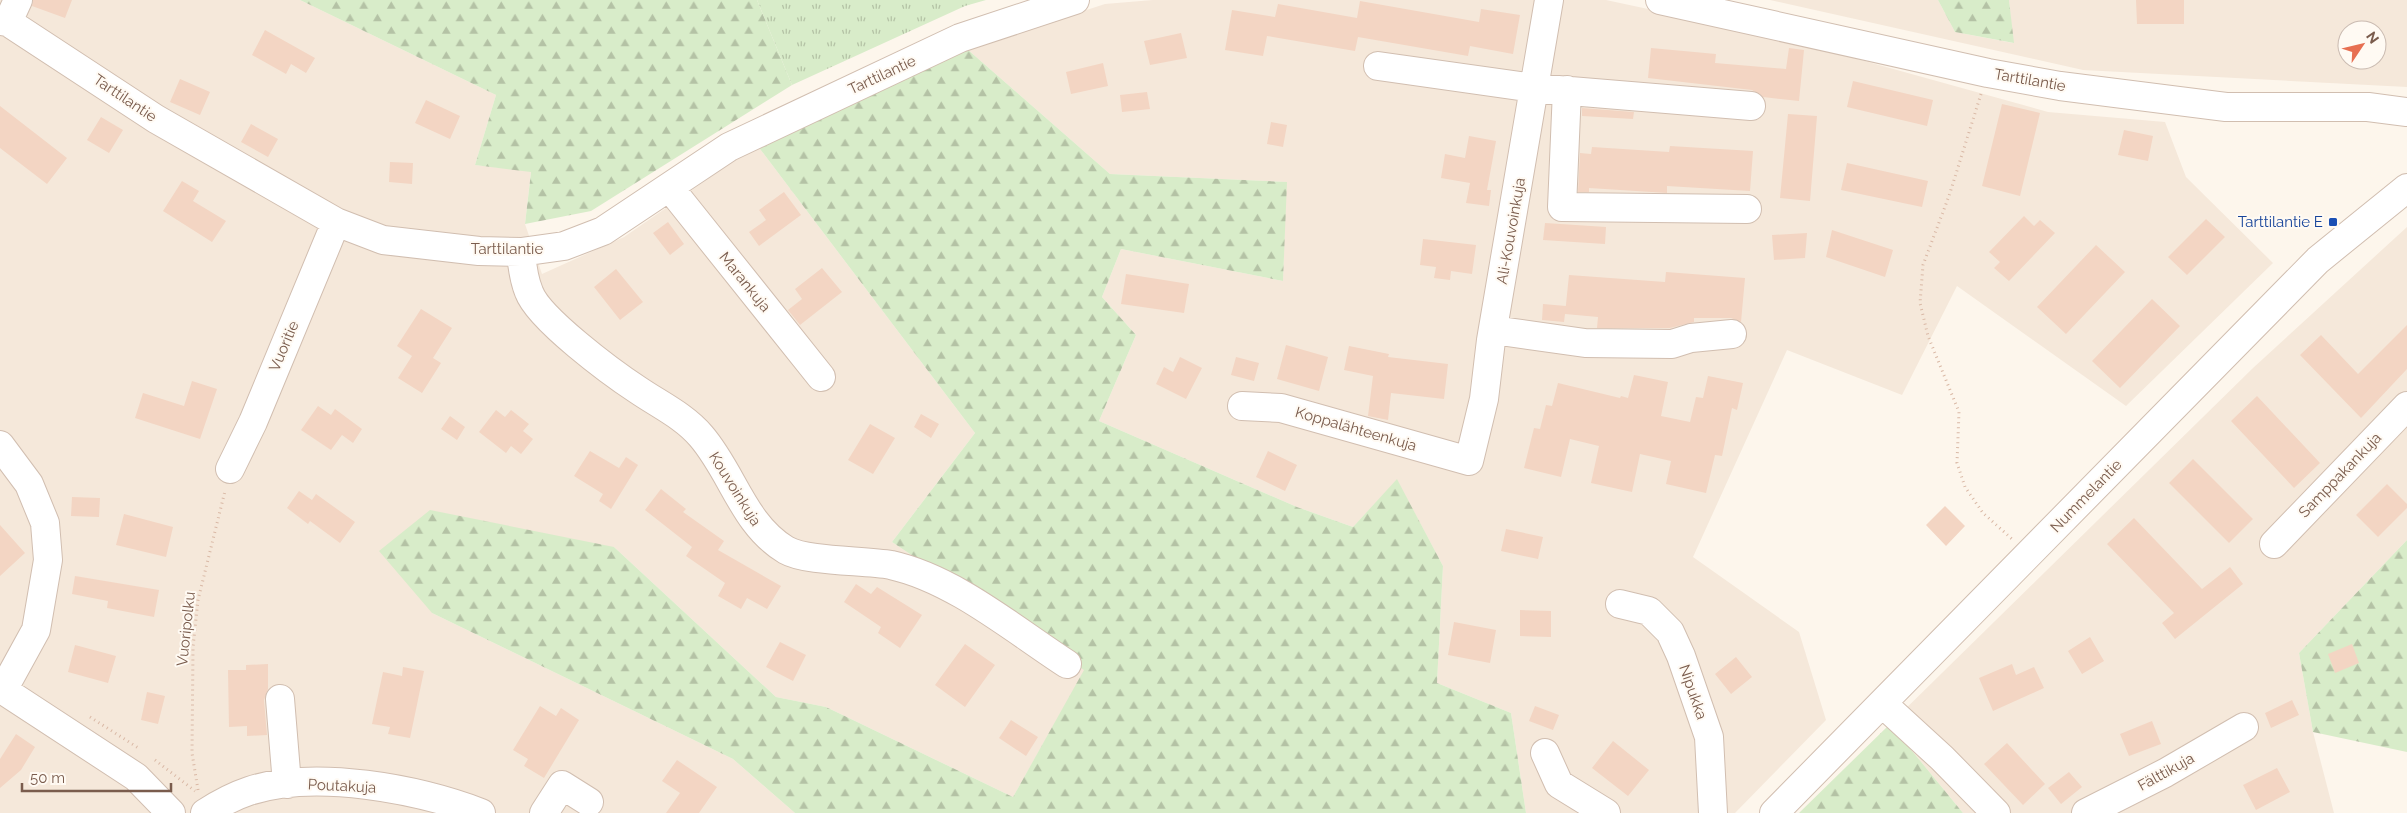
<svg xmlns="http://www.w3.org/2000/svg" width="2407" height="813" font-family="Raleway,sans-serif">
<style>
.residential{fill:#f5e8da;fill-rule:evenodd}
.grass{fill:url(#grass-tufts)}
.forest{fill:url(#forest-firs)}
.building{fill:#f3d5c3}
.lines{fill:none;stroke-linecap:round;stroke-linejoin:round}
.minor-casing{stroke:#d1beb0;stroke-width:30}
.path{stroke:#d9b8a5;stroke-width:3;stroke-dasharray:1 4;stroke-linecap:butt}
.minor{stroke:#fff;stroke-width:28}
.transit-dot{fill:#1a4fb4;stroke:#fffaf3;stroke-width:2}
.labels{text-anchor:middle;stroke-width:4;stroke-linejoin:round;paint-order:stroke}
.street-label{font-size:15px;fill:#7a5c4d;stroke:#fffaf3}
.transit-label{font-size:15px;fill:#164399;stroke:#fffaf3;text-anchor:end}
</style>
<defs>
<pattern id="grass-tufts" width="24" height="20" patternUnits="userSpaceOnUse" patternTransform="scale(1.25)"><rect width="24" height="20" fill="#d8ecc9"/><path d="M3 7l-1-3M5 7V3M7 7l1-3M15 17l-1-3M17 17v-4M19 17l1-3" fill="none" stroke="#b4c2a5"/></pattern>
<pattern id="forest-firs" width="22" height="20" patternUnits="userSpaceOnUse" patternTransform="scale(1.25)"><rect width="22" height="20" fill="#d8ecc9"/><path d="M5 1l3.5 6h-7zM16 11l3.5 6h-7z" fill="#b4c2a5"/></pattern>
</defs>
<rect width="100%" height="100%" fill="#fdf6ec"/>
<!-- residential -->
<path class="residential" d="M0 0H300L496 95 475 165 531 171 525 224 542 274 624 237 757 145 975 433 892 542 1085 670 1013 797 826 707 776 697 614 547 432 613 733 759 795 813H0Z
M1153 0H1606L1774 36 2048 112 2165 122 2186 177 2273 263 2126 406 1957 286 1902 395 1787 350 1693 557 1799 632 1826 720 1735 813H1526L1511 713 1437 683 1443 566 1397 480 1353 527 1297 507 1099 421 1136 335 1102 297 1121 249 1283 281 1286 182 1110 174 967 49 1105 4Z
M1770 0H1938L1955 32 2013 43 2009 0H2407V87L2083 70ZM2347 30H2377V60H2347Z
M2407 227V540L2299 653 2313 732 2334 813H1963L1890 724 2253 368Z"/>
<!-- grass -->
<path class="grass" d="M757 0H986L965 6 792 85Z"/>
<!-- forest -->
<path class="forest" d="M300 0H757L792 85 591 211 525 224 531 172 475 165 496 95Z
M1938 0H2009L2014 43 1955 32Z
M967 49 1110 174 1287 182 1283 281 1121 249 1102 297 1136 335 1099 421 1297 507 1353 527 1397 479 1443 566 1437 683 1511 713 1526 813H795L733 759 432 613 379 551 430 510 614 547 776 697 826 707 1013 797 1084 670 892 542 975 433 757 145Z
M2407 540V752L2313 732 2299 653Z
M1890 724 1963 813H1799Z"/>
<!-- building -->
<path class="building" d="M33 0H72L65 18 32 6Z
M2136 0H2184V24H2137Z
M1360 1 1479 22 1481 9 1520 15 1513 54 1470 46 1468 56 1358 37 1355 51 1267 36 1263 56 1225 50 1232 10 1275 17 1278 4 1357 18Z
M265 30 315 58 306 73 291 64 286 74 252 55Z
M1181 33 1187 58 1150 65 1144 41Z
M1651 48 1716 54 1715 63 1786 69 1789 48 1804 50 1799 101 1763 97 1752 90 1648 78Z
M1103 63 1108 86 1071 94 1066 72Z
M180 79 210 92 200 115 170 102Z
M1853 81 1933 100 1927 126 1847 107Z
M1147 92 1150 109 1122 112 1120 95Z
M426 100 460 116 450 139 415 123Z
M2002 104 2040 113 2020 196 1982 186Z
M0 106 67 158 47 184 0 148Z
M1582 108 1634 112 1633 119 1582 116Z
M1788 114 1817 116 1810 201 1780 198Z
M101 117 123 130 109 153 87 140Z
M1271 122 1287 125 1283 147 1267 144Z
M251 124 278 139 268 157 241 142Z
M2124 130 2153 136 2148 161 2118 155Z
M1469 136 1496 141 1487 190H1491L1489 206 1466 203 1470 183 1441 178 1445 154 1465 158Z
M1670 146 1753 151 1750 191 1667 186V193L1589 188V192H1578L1580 153 1591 154 1592 147 1669 152Z
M390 162 413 163 412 184 389 182Z
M1847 163 1928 181 1922 207 1841 190Z
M182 181 199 191 193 201 226 221 212 242 163 211Z
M784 192 801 215 759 246 749 232 766 220 759 210Z
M2024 216 2034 226 2040 220 2055 233 2009 281 1994 268 2000 262 1989 252Z
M2206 219 2225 237 2187 275 2168 257Z
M668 222 684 244 670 255 653 233Z
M1545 223 1606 227 1605 244 1543 240Z
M1832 230 1893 250 1885 277 1826 257Z
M1807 233 1805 258 1774 260 1772 235Z
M1423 239 1476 245 1472 274 1451 271 1450 280 1434 278 1436 267 1420 265Z
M2096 245 2125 272 2066 334 2037 307Z
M822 268 842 292 800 325 788 310 802 299 795 289Z
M616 269 643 302 620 320 594 287Z
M1666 272 1745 278 1741 322 1731 318H1694V322L1670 328H1597L1598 317 1565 314 1569 275 1665 282Z
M1126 274 1189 284 1184 313 1121 304Z
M2152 299 2180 326 2120 388 2092 361Z
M1543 304 1566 306 1564 322 1542 320Z
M421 309 452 328 433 358 441 363 422 393 398 378 412 356 397 346Z
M2407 325V369L2361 418 2300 355 2321 335 2358 374Z
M1286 345 1328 357 1319 391 1277 379Z
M1349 346 1389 354 1388 357 1448 364 1444 399 1391 393 1388 420 1368 416 1373 376 1344 370Z
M1180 357 1202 368 1186 399 1156 384 1164 367 1173 372Z
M1236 357 1259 363 1254 381 1231 375Z
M1634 375 1668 382 1661 416 1690 422 1696 397 1703 398 1708 376 1743 383 1737 410 1732 408 1722 456 1715 455 1706 493 1666 484 1671 461 1640 454 1632 492 1591 483 1599 446 1570 439 1561 477 1524 468 1534 428 1540 429 1546 405 1552 406 1558 383 1620 398 1621 396 1628 398Z
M192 381 217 389 200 439 135 418 143 393 184 406Z
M2257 396 2320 463 2294 488 2231 421Z
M318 406 331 415 335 409 362 429 353 443 342 435 331 450 301 430Z
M496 410 505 417 511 410 529 424 523 431 533 439 521 454 511 446 506 453 479 432Z
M921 414 939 424 931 438 914 427Z
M450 416 465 427 457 440 441 429Z
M870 424 895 438 873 474 848 460Z
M590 451 619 468 626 457 638 465 611 509 599 501 603 494 574 476Z
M1268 451 1297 465 1285 491 1256 477Z
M2193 459 2253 519 2229 543 2169 483Z
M2387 484 2407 504V508L2378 537 2356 515Z
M661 489 686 509 683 512 724 541 718 550 781 586 767 609 747 598 741 609 718 596 725 583 686 556 692 547 645 510Z
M299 491 312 500 316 494 355 522 340 543 310 521 308 524 287 508Z
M72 497 100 498 99 517 71 516Z
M1945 506 1965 526 1946 546 1926 525Z
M124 514 173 527 166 557 116 545Z
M2134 518 2202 589 2230 567 2243 584 2175 639 2162 623 2174 613 2107 544Z
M0 525 25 553 0 576Z
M1506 529 1543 537 1538 559 1501 551Z
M75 576 159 590 154 617 107 608 108 601 72 594Z
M856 584 871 594 877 587 922 615 900 648 878 633 881 627 844 602Z
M1520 610 1551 611V637L1520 636Z
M1454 622 1496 630 1490 663 1448 655Z
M2090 637 2104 661 2082 674 2068 651Z
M780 642 806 655 793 681 766 667Z
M965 644 995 665 965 707 935 685Z
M2352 644 2359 663 2335 673 2328 654Z
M75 645 116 656 108 683 68 672Z
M1736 657 1752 677 1731 694 1715 674Z
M268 664V689L264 700 267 735 247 736V726L229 727 228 670H246V665Z
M2012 664 2016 675 2034 667 2044 688 1993 711 1979 678Z
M403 667 424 671 410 738 388 734 390 727 372 724 383 672 402 676Z
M147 692 165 696 158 724 141 720Z
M2292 700 2299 715 2271 728 2265 713Z
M540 706 556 716 561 708 579 720 544 778 524 766 528 759 513 750Z
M1535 706 1559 715 1553 730 1529 721Z
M1011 720 1038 737 1026 756 999 738Z
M2152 721 2161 744 2129 756 2120 734Z
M16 734 35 747 21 770 0 788V759Z
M1613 741 1649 770 1628 796 1592 768Z
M2007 743 2045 784 2023 805 1984 764Z
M677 760 717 787 699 813H666L680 793 662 781Z
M2277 768 2290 792 2256 810 2243 785Z
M2069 772 2082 787 2061 804 2048 788Z"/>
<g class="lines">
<defs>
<path id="minor" d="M1660 0 1988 73 2060 86 2226 107H2368L2407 112
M0 21 8 22 156 119 336 222 383 240 479 251 521 252 564 246 603 231 729 147 960 38 1075 0
M8 22 18 0
M1378 66 1534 88 1751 106
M1567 90 1562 207 1747 209
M670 188 821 377
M521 252C522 265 524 280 529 292 539 319 612 373 638 390 660 405 684 416 701 436 733 473 743 524 786 550 807 562 864 560 891 565 954 579 1013 629 1067 664
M1493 330 1585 343 1672 344 1691 338 1732 334
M1242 406 1281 408 1469 461 1484 399 1491 340 1549 0
M0 445 29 484 45 523 48 560 36 630 3 690
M230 469 253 422 336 222
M2274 544 2407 406
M1620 604 1649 611 1670 632 1681 656 1709 737 1713 813
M0 688 136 777 171 813
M280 699 287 784
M1883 704 1942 758 1996 813
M1545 753 1559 784 1606 813
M205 813C219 804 234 796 249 791 315 769 418 789 481 813
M544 813 562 785 589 802
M1774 813 2318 260 2407 188
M2086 813 2165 773 2244 727"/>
</defs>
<!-- minor casing -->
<use href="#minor" class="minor-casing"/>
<!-- path -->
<path class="path" d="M1981 94 1949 196 1923 265 1920 303 1928 336 1959 412 1957 463 1965 487 1983 513 2012 539
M90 717 140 749
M155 760 195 791
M198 790 192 753 193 647 198 600 225 491"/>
<!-- minor -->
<use href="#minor" class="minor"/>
</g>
<!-- markers -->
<rect class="transit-dot" x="2328" y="217" width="10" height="10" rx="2.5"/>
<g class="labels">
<!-- street labels -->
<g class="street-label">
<text transform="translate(882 75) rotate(-25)" y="5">Tarttilantie</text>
<text transform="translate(2030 80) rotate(10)" y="5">Tarttilantie</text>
<text transform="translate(125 98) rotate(34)" y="5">Tarttilantie</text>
<text transform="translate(1511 231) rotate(-80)" y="5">Ali-Kouvoinkuja</text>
<text x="507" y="254">Tarttilantie</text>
<text transform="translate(745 282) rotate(51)" y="5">Marankuja</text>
<text transform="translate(284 346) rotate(-67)" y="5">Vuoritie</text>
<text transform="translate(1356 429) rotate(16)" y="5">Koppalähteenkuja</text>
<text transform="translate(2340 475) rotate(-46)" y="5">Samppakankuja</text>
<text transform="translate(735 489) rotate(58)" y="5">Kouvoinkuja</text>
<text transform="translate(2086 496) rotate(-46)" y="5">Nummelantie</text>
<text transform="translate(186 629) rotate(-84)" y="5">Vuoripolku</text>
<text transform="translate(1693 692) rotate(71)" y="5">Nipukka</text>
<text transform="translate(2166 772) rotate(-29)" y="5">Fälttikuja</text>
<text transform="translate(342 786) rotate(3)" y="5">Poutakuja</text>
</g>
<!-- transit labels -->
<g class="transit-label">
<text x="2323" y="227">Tarttilantie E</text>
</g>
</g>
<!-- north arrow -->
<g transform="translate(2362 45) rotate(55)"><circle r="24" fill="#fffaf3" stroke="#cabbb1"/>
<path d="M0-4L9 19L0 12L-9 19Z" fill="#e76f51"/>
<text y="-8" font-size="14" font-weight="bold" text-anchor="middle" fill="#7a5c4d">N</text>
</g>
<!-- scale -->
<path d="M22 783v8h149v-8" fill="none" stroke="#7a5c4d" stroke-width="2.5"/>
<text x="30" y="783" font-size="15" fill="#7a5c4d" stroke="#fffaf3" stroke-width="4" paint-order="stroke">50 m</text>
</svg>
